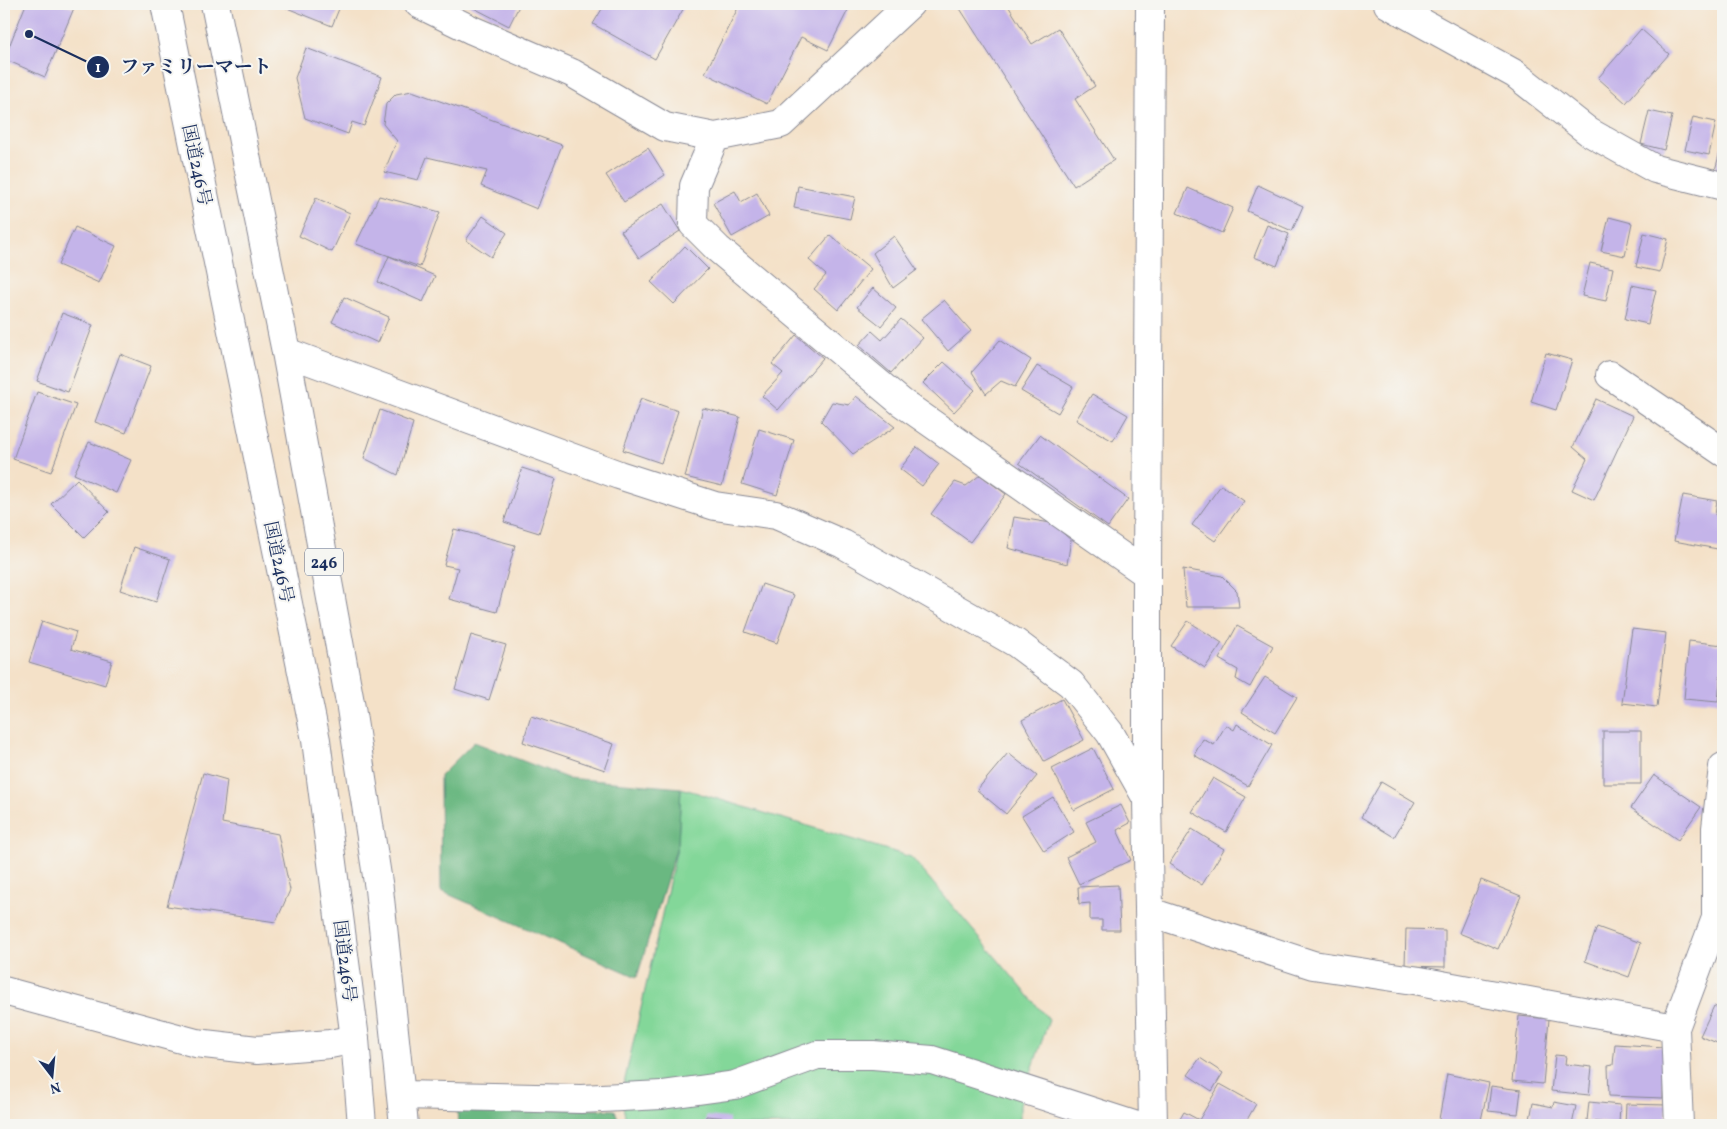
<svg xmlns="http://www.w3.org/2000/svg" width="1727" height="1129" font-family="Vollkorn,'Noto Serif JP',serif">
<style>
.green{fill:#83d799;stroke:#4f837c}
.forest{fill:#6ab881;stroke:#427470}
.building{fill:#c4b4e9}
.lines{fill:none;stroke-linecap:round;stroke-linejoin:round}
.minor-casing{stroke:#888893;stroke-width:30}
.highway-casing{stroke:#888893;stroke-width:30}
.minor{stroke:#fff;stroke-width:28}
.highway{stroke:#fff;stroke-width:28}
.labels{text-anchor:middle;stroke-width:4;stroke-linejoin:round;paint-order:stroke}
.shield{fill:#f6f6f2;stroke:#5d6b8a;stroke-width:1}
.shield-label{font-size:16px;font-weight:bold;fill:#1b2f5e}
.street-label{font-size:18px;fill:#1b2f5e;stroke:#f6f6f2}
.leader{fill:none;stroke:#1b2f5e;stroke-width:2}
.callout-dot{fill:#1b2f5e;stroke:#f6f6f2;stroke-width:2}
.mark-label{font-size:15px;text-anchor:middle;font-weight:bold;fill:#fff}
.callout-label{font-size:19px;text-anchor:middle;font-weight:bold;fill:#1b2f5e;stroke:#f6f6f2;stroke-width:4;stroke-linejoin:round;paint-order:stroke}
</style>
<rect width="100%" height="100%" fill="#f6f6f2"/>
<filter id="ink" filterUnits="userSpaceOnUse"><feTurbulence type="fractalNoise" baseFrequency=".02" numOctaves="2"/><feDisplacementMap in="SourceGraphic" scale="10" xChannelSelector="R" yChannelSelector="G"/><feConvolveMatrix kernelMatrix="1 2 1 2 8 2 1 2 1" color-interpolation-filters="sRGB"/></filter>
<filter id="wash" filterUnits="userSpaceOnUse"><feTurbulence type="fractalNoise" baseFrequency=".0096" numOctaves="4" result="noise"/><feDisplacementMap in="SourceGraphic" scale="20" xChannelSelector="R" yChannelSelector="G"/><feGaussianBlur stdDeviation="1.12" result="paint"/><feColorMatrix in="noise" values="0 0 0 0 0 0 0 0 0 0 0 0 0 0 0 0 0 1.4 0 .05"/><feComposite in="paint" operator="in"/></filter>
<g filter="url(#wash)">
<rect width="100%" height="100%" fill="#f4e1c8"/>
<!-- green -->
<path class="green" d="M681 788 911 857 1049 1020 1020 1105V1125H627L621 1097 678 843Z"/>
<!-- forest -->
<path class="forest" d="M474 742 567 778 681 788 678 843 637 977 441 891 440 776Z
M457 1106 615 1110 620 1125H458Z"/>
<g id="blocks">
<!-- building -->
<path class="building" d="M26 4H62L74 8 45 77 4 59Z
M277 4H341L332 26Z
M466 4H520L509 26Z
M605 4H686L655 59 593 24Z
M740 4H851L828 50 801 37 767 104 705 73Z
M965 4H1007L1032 44 1058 28 1095 86 1075 99 1114 160 1074 186 959 7Z
M1641 29 1669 54 1626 103 1598 78Z
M306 48 382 77 364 126 352 122 348 134 305 118 295 78Z
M412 91 562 145 537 209 481 186 487 171 427 157 418 180 384 172 397 141 383 124 386 104 396 94Z
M1649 111 1672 116 1664 150 1641 144Z
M1693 117 1716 122 1709 155 1685 150Z
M1723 141V172L1715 170Z
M648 148 665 175 624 202 606 175Z
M1258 185 1303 206 1292 231 1247 211Z
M798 186 855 197 850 219 794 208Z
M1188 188 1233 208 1222 233 1177 213Z
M735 191 741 202 757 193 769 216 732 237 713 203Z
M379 196 440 212 420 267 356 244Z
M316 198 350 213 332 252 299 236Z
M663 204 680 231 639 258 621 231Z
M483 216 507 233 491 257 466 240Z
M1609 217 1632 223 1625 256 1601 251Z
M1267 225 1289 234 1277 266 1254 257Z
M75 227 116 246 99 283 58 265Z
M1644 233 1668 239 1660 272 1636 267Z
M830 235 871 269 838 310 814 289 826 275 809 260Z
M894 236 917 270 893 288 873 253Z
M685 246 708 269 674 304 651 282Z
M389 256 435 276 423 302 378 282Z
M1590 263 1613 268 1606 301 1582 296Z
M1632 285 1656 290 1648 324 1625 319Z
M873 288 896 308 881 326 857 307Z
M344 297 389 317 378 343 332 322Z
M944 300 971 331 948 351 921 319Z
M62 313 93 325 68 392 37 381Z
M901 319 923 338 891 373 859 345 872 331 882 340Z
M796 335 823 358 778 410 762 396 783 373 772 364Z
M1000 340 1031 360 1015 387 1001 381 986 394 972 372Z
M1546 353 1572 360 1556 410 1531 402Z
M120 354 151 366 126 433 95 422Z
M944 362 975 390 954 412 923 383Z
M1037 366 1073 387 1058 413 1021 391Z
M37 392 76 405 51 472 13 459Z
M1092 394 1128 415 1113 441 1076 420Z
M856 396 895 427 853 454 821 421 832 402 849 405Z
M641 398 678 411 661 463 623 450Z
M1596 399 1633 416 1594 500 1572 490 1587 459 1573 447Z
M703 408 740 417 722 486 685 477Z
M380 410 413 423 398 475 364 458Z
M759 429 794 440 777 495 742 484Z
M1040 435 1128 499 1108 527 1019 463Z
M89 442 131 460 116 493 74 474Z
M917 447 939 464 922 486 900 469Z
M522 468 556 479 539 533 504 522Z
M980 475 1006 494 970 542 931 514 955 482 966 486Z
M77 479 109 512 84 537 51 504Z
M1221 485 1244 501 1215 541 1192 525Z
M1683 495 1717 501 1715 515 1723 516V550L1674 541Z
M1014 517 1051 523 1071 540 1067 564 1008 548Z
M454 529 515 545 497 612 449 599 458 568 444 565Z
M134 547 170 559 156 602 120 590Z
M1183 569 1222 576 1237 591 1239 607H1186Z
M762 584 794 595 777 643 745 632Z
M42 621 76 632 71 649 112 661 105 685 29 662Z
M1188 621 1222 643 1205 668 1171 646Z
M1237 626 1273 646 1250 687 1236 679 1238 670 1219 659Z
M1632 629 1666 633 1657 707 1622 703Z
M471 635 506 645 489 700 455 689Z
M1689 641 1723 645 1718 702 1684 699Z
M1265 677 1297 697 1275 733 1242 712Z
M1062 699 1084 740 1044 761 1022 720Z
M531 716 614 744 605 770 523 742Z
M1237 724 1272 745 1248 786 1194 755 1203 739 1214 745 1226 725 1234 730Z
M1603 731H1641V784H1603Z
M1093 748 1114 789 1074 810 1052 769Z
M1008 753 1037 776 1006 814 977 790Z
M203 773 227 780 222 823 278 834 290 890 276 922 167 906Z
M1654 775 1701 807 1678 840 1631 808Z
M1213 778 1246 797 1226 832 1192 812Z
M1381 782 1415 802 1394 837 1361 817Z
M1053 797 1074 832 1044 851 1022 816Z
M1121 805 1130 823 1117 830 1131 860 1079 884 1066 857 1096 842 1086 822Z
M1192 829 1224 849 1202 885 1169 864Z
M1481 880 1521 896 1498 949 1459 933Z
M1118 885 1120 930H1102V920H1090V903L1079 904 1078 887Z
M1597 927 1641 943 1629 977 1585 961Z
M1406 929 1445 930V967L1405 966Z
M1714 1006 1723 1010 1722 1045 1700 1036Z
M1519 1016 1549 1019 1543 1084 1512 1081Z
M1615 1044 1664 1047 1663 1098 1609 1096 1608 1066 1613 1065Z
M1555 1055 1566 1056 1565 1064 1592 1067 1589 1095 1551 1091Z
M1200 1058 1223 1073 1212 1091 1188 1075Z
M1447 1074 1489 1083 1480 1125H1438Z
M1220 1084 1256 1104 1244 1125H1180L1177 1124 1184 1112 1199 1120Z
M1491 1086 1521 1090 1518 1114 1488 1111Z
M1554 1102 1576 1106 1572 1125H1529L1533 1103 1553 1107Z
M1589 1102 1620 1105 1619 1124 1587 1121Z
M1626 1104 1667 1105 1666 1125H1625Z
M706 1116 729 1118V1125H705Z"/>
</g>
</g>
<g filter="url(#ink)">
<use href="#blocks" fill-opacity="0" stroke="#888893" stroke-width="1"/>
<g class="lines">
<defs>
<path id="minor" d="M419 4 472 30 572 73 665 127 715 137 781 124 910 4
M1150 4 1147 574V800L1153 1125
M1388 4 1515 74 1589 132 1655 169 1723 186
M715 137 694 186 693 224 718 249 901 402 1147 574
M286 352 619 475 715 506 776 515 843 544 1016 643 1071 684 1110 733 1147 799
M1610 375 1723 452
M1150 912 1313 965 1420 981 1675 1028 1716 918H1723
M1716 918V828L1723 767
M4 991 196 1043 257 1050 330 1044 355 1039
M1675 1028 1679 1125
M402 1095 581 1099 662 1095 735 1085 817 1055H873L932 1060 1134 1125"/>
<path id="highway" d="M165 4 316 740 355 1039 362 1125
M215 4 286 352 351 708 379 889 404 1125"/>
</defs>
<!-- minor casing -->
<use href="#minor" class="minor-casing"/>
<!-- highway casing -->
<use href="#highway" class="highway-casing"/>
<!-- minor -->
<use href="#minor" class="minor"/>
<!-- highway -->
<use href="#highway" class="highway"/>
</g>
</g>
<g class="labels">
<!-- shield labels -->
<rect class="shield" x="305" y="548.5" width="38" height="27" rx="4"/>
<g class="shield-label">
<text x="324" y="568">246</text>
</g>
<!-- street labels -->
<g class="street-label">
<text transform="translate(197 165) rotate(78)" y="6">国道246号</text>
<text transform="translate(279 562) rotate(78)" y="6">国道246号</text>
<text transform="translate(345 961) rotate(83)" y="6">国道246号</text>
</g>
</g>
<!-- callouts -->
<path class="leader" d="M29 34L98 67"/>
<g class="callout-dot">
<circle cx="29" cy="34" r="5"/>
<circle cx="98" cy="67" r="12"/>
</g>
<g class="mark-label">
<text x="98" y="72">1</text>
</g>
<g class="callout-label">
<text x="196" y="73">ファミリーマート</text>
</g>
<!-- margin -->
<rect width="1727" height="1129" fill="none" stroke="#f6f6f2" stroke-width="20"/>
<!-- north arrow -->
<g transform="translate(52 1076) rotate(164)" stroke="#f6f6f2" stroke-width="4" paint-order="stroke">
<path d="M0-4L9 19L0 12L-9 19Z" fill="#1b2f5e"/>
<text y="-8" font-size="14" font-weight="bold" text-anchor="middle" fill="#1b2f5e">N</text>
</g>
</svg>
